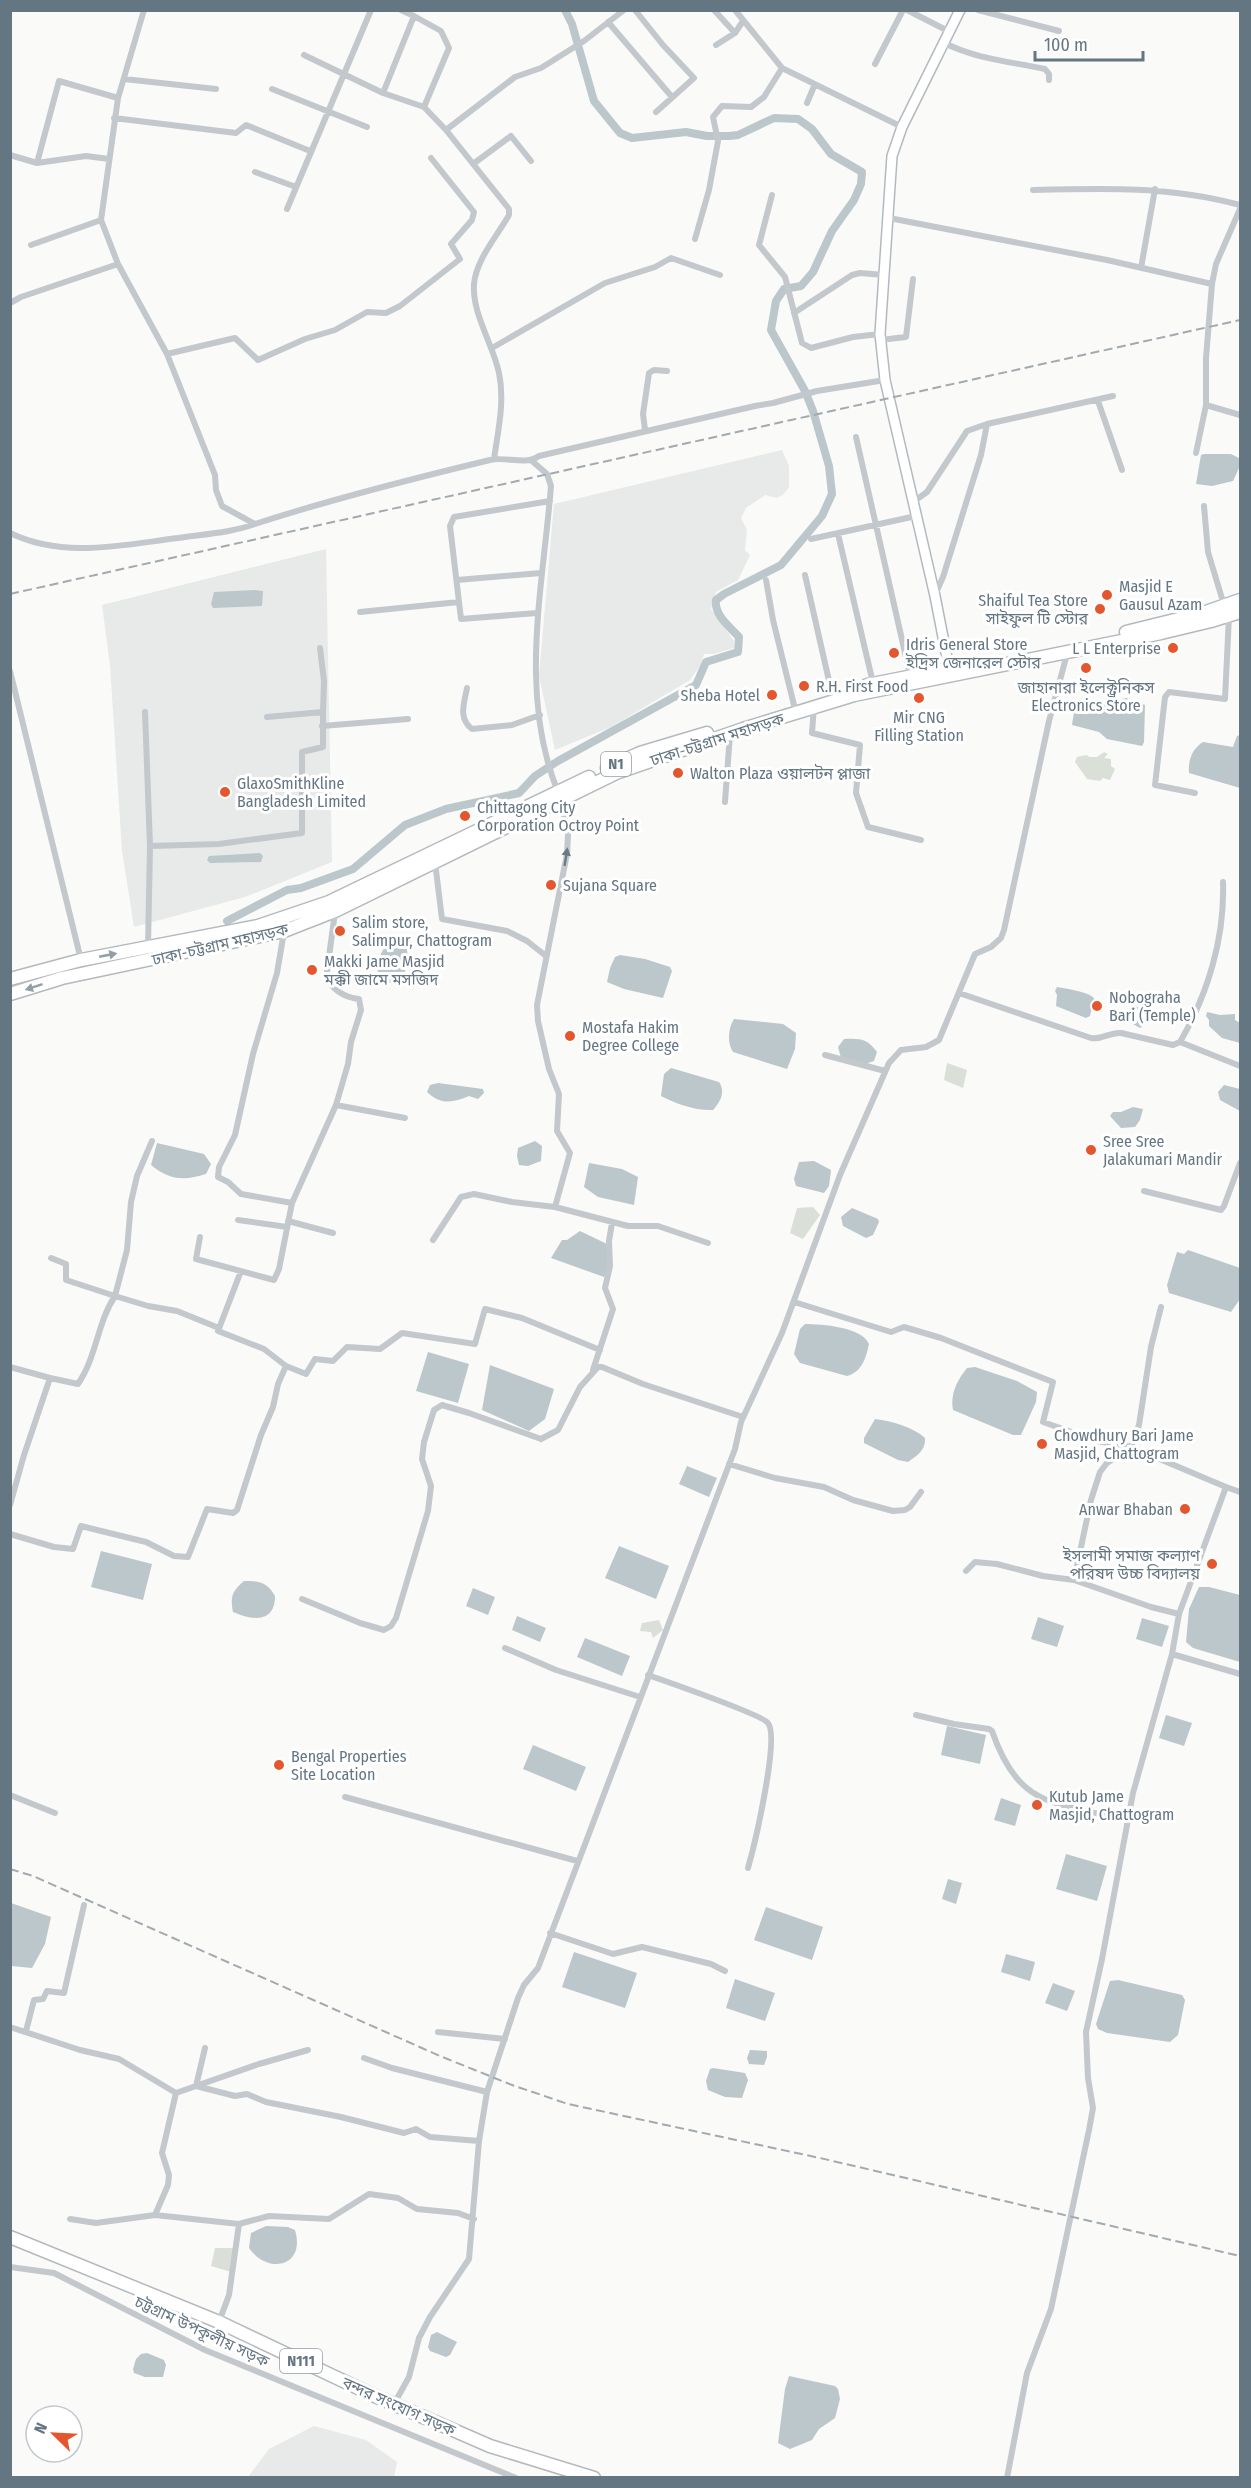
<svg xmlns="http://www.w3.org/2000/svg" width="1251" height="2488" font-family="'Fira Sans Condensed','Noto Sans Bengali',sans-serif">
<style>
.built{fill:#e8e9e9}
.green{fill:#dadfd7}
.water{fill:#bbc7cb}
.lines{fill:none;stroke-linecap:round;stroke-linejoin:round}
.canal{stroke:#bbc7cb;stroke-width:8}
.secondary-casing{stroke:#b3babf;stroke-width:12}
.highway-casing{stroke:#b4b9bd;stroke-width:15}
.street{stroke:#c3c8cc;stroke-width:6}
.secondary{stroke:#fff;stroke-width:9}
.highway{stroke:#fff;stroke-width:12}
.rail{stroke:#a2aab0;stroke-width:2;stroke-dasharray:9 4.5;stroke-linecap:butt}
.oneway{fill:#6a7a87}
.oneway2{fill:#939fa8}
.poi-dot{fill:#e4572e;stroke:#fff;stroke-width:2}
.labels{text-anchor:middle;stroke-width:6;stroke-linejoin:round;paint-order:stroke}
.shield{fill:#fff;stroke:#939fa8;stroke-width:1.5}
.shield-label{font-size:15px;font-weight:bold;fill:#657683}
.poi-label{font-size:16px;fill:#657683;stroke:#fff;text-anchor:start}
.street-label{font-size:16px;fill:#657683;stroke:#fff}
</style>
<rect width="100%" height="100%" fill="#fafaf8"/>
<!-- built -->
<path class="built" d="M782 450 789 466V487L783 495 777 498 765 495 746 508 741 518 747 530 745 550 750 555 738 580 716 592 711 609 734 641V648L714 654H704L700 666 690 680 611 727 555 750 539 676 554 504Z
M326 549 332 862 245 897 134 927 122 851 110 665 102 605Z
M314 2426 366 2440 397 2462 394 2477H248L269 2449Z"/>
<!-- green -->
<path class="green" d="M1104 752 1108 754 1104 758 1111 759V766L1115 769 1110 780 1103 778 1100 781 1087 779 1075 762 1077 757 1086 755 1090 757H1097Z
M947 1063 967 1070 963 1088 944 1080Z
M813 1207 820 1215 803 1239 790 1233 797 1208Z
M659 1620 663 1630 653 1638 651 1632 640 1631 642 1623Z
M215 2248H233L231 2272 211 2266Z"/>
<!-- water -->
<path class="water" d="M1204 454H1231L1239 458 1240 466 1233 481 1212 486 1196 484 1201 455Z
M255 590 263 591 262 606 213 608 211 604 214 592Z
M1126 698 1145 705 1144 742 1142 746 1107 739 1099 732 1072 725 1074 712 1086 699 1095 706Z
M1240 735V788L1189 773C1188 760 1192 749 1203 742L1233 747 1237 736Z
M260 853 263 856 261 862 210 863 207 860 209 856Z
M390 936 406 938 408 960 401 986 380 980 376 964Z
M620 955 645 959 670 967 672 971 663 998 624 989 607 982 610 968 615 957Z
M1057 987C1067 989 1086 991 1094 998L1090 1016 1086 1018 1056 1006 1057 995 1055 991Z
M1132 1004 1150 1014 1146 1024 1140 1028 1124 1019Z
M1207 1012 1220 1015 1235 1014V1020L1240 1023V1043L1222 1038 1209 1026V1020L1206 1016Z
M734 1019 783 1024 796 1033 795 1049 787 1069 733 1052C727 1043 728 1028 734 1019Z
M844 1039C860 1038 868 1039 877 1052L874 1061 865 1064 841 1058 838 1047Z
M671 1068 719 1082C726 1092 720 1102 713 1110 696 1111 676 1104 661 1096L664 1074Z
M438 1083 483 1089 484 1093 478 1099 469 1096C453 1103 440 1105 427 1092L430 1085Z
M1224 1085 1240 1089V1111L1220 1100 1218 1092Z
M1133 1107 1143 1109 1140 1120 1135 1127 1121 1128 1110 1116 1113 1112H1121Z
M535 1141 542 1146 541 1161 528 1166 519 1165 517 1156 518 1148Z
M157 1143 204 1154 211 1164 206 1174C184 1181 169 1180 151 1165Z
M814 1161 831 1170 829 1186 824 1193 796 1186 794 1179 799 1162Z
M589 1163 622 1169 638 1177 634 1205 598 1197 584 1187Z
M852 1208 878 1219 879 1222 873 1235 866 1238 843 1226 841 1217Z
M580 1231 607 1244V1271L604 1277 551 1258 562 1240H567Z
M1188 1250 1240 1268V1299L1231 1312 1169 1293 1167 1285 1177 1252 1184 1254Z
M805 1324C822 1324 862 1327 869 1344 866 1358 862 1372 847 1376L800 1363 794 1354 800 1329Z
M428 1352 469 1364 458 1403 416 1391Z
M490 1365 554 1389 545 1419 529 1431 482 1410Z
M975 1367 1017 1381 1037 1392 1036 1402 1021 1435H1013L953 1410C950 1395 957 1380 967 1368Z
M875 1419C892 1421 913 1427 925 1438 926 1450 917 1456 908 1462L898 1460 864 1443V1438Z
M687 1466 717 1478 709 1497 679 1484Z
M619 1546 669 1566 656 1599 605 1578Z
M101 1551 152 1564 143 1600 91 1587Z
M244 1581C259 1581 267 1582 275 1596 275 1624 251 1620 233 1612 230 1597 232 1591 244 1581Z
M1199 1587H1209L1240 1595V1662L1193 1648 1186 1642 1189 1609Z
M473 1588 495 1597 488 1615 466 1606Z
M517 1616 546 1628 540 1642 512 1630Z
M1038 1617 1064 1626 1057 1647 1031 1639Z
M1142 1618 1169 1626 1162 1647 1136 1639Z
M585 1638 630 1656 622 1676 577 1657Z
M1166 1715 1192 1723 1184 1746 1159 1738Z
M947 1726 986 1735 980 1764 941 1755Z
M533 1745 586 1767 576 1791 523 1769Z
M1001 1798 1021 1805 1015 1826 994 1820Z
M1066 1854 1107 1866 1097 1901 1056 1889Z
M948 1879 962 1883 956 1904 942 1899Z
M11 1903 51 1917 45 1944 32 1968 11 1966Z
M766 1907 823 1927 812 1960 754 1940Z
M574 1952 637 1973 625 2008 562 1987Z
M1006 1954 1035 1962 1030 1981 1001 1972Z
M735 1979 775 1993 765 2021 726 2008Z
M1118 1980 1182 1995 1185 2000 1178 2035 1170 2042 1107 2033 1098 2029 1096 2024 1110 1981Z
M1053 1983 1075 1991 1067 2011 1045 2003Z
M750 2050 767 2051V2057L764 2065 749 2064 747 2058Z
M713 2068 745 2073 748 2080 742 2098 725 2097 708 2090 706 2081 710 2069Z
M266 2226 288 2227 295 2230C306 2267 268 2275 249 2248L251 2233Z
M437 2332 457 2342 450 2355 446 2357 430 2351 428 2347 431 2335Z
M147 2353 164 2360 166 2365 163 2377H145L134 2373 133 2369 136 2359 141 2354Z
M789 2376 835 2386 838 2389 840 2399 835 2418 819 2429 812 2440 790 2449 778 2443 785 2389Z"/>
<g class="lines">
<!-- canal -->
<path class="canal" d="M227 921 287 890 301 888 353 869 405 825 446 809 519 793 535 776 558 761 696 685 706 662 738 652 739 637C729 626 714 615 716 600L724 594 781 565 822 516 832 494 829 466 813 411 805 391 771 330 776 301 784 289 801 286 813 272 832 231 854 200 861 184 862 172 831 154 812 129 798 119 774 118 738 135 729 136H707L686 132 632 138 620 133 594 101 572 24 565 10"/>
<defs>
<path id="secondary" d="M949 668 935 596 885 380 880 334 892 156 902 127 960 10"/>
<path id="highway" d="M1126 632 1203 613 1240 600
M867 685 979 663
M607 768 640 753 707 733
M10 979 81 960 258 926 329 902 589 777
M10 994 62 978 284 931 335 911 616 773 743 729 854 695 1161 633 1211 621 1240 612
M10 2237 219 2322 375 2396 490 2446 594 2478"/>
</defs>
<!-- secondary casing -->
<use href="#secondary" class="secondary-casing"/>
<!-- highway casing -->
<use href="#highway" class="highway-casing"/>
<!-- street -->
<path class="street" d="M401 10 414 16
M635 10 663 45 694 78 656 112
M714 10 735 33
M735 10 782 68 902 127
M907 10 950 32
M978 10 1059 31
M608 22 672 97
M944 43C980 60 1008 61 1045 69L1049 74V80
M716 45 735 33 743 21
M304 55 383 93 424 107 446 130 509 209V215C497 236 476 260 474 284 472 314 493 344 499 373 505 401 498 431 494 459
M875 64 903 10
M124 79 216 89
M272 89 367 127
M383 93 414 16 441 31 449 48 424 107
M118 98 101 220 118 264 167 354 215 475 216 490 222 506 255 524C332 499 411 479 490 460 506 456 525 466 539 456L755 406 773 403 817 391 885 380
M807 103 815 84
M114 118 236 133 246 125 310 151
M446 130 515 77 541 68 584 41 624 10
M10 155 37 163 86 156 109 159
M37 163 59 81 118 98 144 10
M473 164 511 136 531 161
M255 172 296 187
M1033 190C1103 188 1172 186 1240 205
M772 195 759 245 785 277 802 343 811 348 853 337 880 334
M287 209 371 10
M889 218 1107 260 1212 284
M695 239 709 190 718 141 713 117 722 106 751 107 764 97 782 68
M31 245 101 220
M1141 268 1155 189
M10 303 21 297 118 264
M794 313 852 275 860 273 884 275
M880 340 906 337 913 279
M492 348 605 283 655 267 671 258 720 275
M167 354 235 338 258 360 305 339 335 330 367 312 386 313 400 306 460 259 451 244 472 220 474 212 431 158
M1098 401 1122 470
M1206 405 1240 415
M645 430 643 414 649 373 654 370 667 371
M856 437 910 675
M1196 453 1206 405V358L1212 284 1216 264 1240 209
M532 461 547 474 551 486C543 587 518 694 558 792
M913 502 927 492 967 431 987 424 1113 396
M1204 506 1208 552 1224 605
M10 533C64 559 122 545 178 538 204 534 230 533 255 524
M838 534 873 683
M811 539 916 516
M805 575 832 694
M457 580 541 573
M766 580 773 620 794 705
M935 595 943 577 981 455 987 424
M360 612 459 602
M537 613 461 619 450 526 454 517 550 501
M320 648 324 681 323 712
M10 671 81 960
M467 688C464 704 458 718 472 729L512 725 540 715
M814 706 812 733 860 745 856 793 868 827 921 840
M145 712 150 846 148 947
M322 726 408 719
M1195 793 1155 785 1165 697 1169 692 1225 699 1229 616
M725 802 730 734
M150 846 219 844 302 833V752L323 747V712L267 717
M435 862 442 919 507 931 527 941 546 956
M284 932 277 973 253 1054 235 1135 219 1167 218 1177 228 1182 241 1194 292 1203 336 1105 348 1064 351 1042 361 1010 359 999C343 997 336 991 326 979L335 912
M959 993 1091 1038C1103 1040 1109 1032 1121 1033L1173 1045 1180 1042 1240 1066
M1180 1042C1208 994 1225 937 1223 882
M825 1055 885 1071
M336 1105 405 1118
M152 1141 137 1176 131 1202 127 1250 115 1296 148 1306 177 1311 219 1328
M1144 1191 1221 1210 1224 1206 1240 1163
M555 1207 628 1226H658L708 1243
M238 1220 287 1227
M288 1221 333 1233
M200 1237 196 1259 274 1280 279 1269 292 1203
M433 1240 461 1197 474 1194 512 1202 555 1207 570 1153 557 1131 559 1094 549 1069 538 1021 537 1005 567 854 568 835 561 800
M241 1271 218 1331 264 1349 286 1366 306 1374 315 1359 333 1361 347 1347 380 1349 402 1333 475 1344 485 1309 522 1318 600 1350
M794 1302 891 1332 904 1327 941 1338 1053 1382 1043 1422 1097 1441 1131 1447 1226 1487
M10 1367 50 1378
M593 1370 613 1309 605 1288 610 1266 609 1241 612 1223
M729 1464 775 1478 824 1487 853 1500 893 1511 905 1510 910 1507 921 1492
M10 1505 24 1455 50 1378 78 1384C97 1356 97 1323 115 1296L66 1280V1264L51 1258
M10 1534 54 1547 73 1549 81 1526 146 1542 174 1556 188 1557 207 1509 233 1513 237 1510 261 1435 273 1407 278 1384 286 1366
M966 1571 975 1562 997 1564 1043 1576 1074 1580 1151 1607 1179 1614 1226 1487 1240 1492
M1074 1580 1091 1500 1100 1472 1107 1463 1131 1447 1139 1425 1151 1347 1161 1307
M302 1599 360 1623 384 1630 391 1626 396 1618 428 1511 431 1486 422 1459 424 1442 434 1410 442 1405 469 1413 541 1439 558 1430 580 1387 598 1367H602L643 1384 743 1417
M1179 1614 1172 1654 1240 1674
M505 1648 556 1670 640 1697
M648 1675C665 1681 763 1715 768 1723 780 1738 754 1847 748 1868
M916 1715 954 1724 989 1729 992 1731C1000 1754 1014 1783 1037 1795 1061 1809 1100 1813 1127 1820
M10 1795 55 1813
M345 1797 577 1861
M550 1933 613 1954 642 1947 711 1964 725 1971
M10 2027 80 2050 119 2059 176 2093 259 2064 308 2050
M26 2031 34 2000 43 1999 47 1991 64 1993 84 1905
M438 2032 505 2039
M205 2048 196 2086 235 2096 247 2094 266 2102 341 2117 404 2133 416 2129 430 2137 479 2141
M364 2058 392 2068 487 2092
M176 2093 162 2153 169 2175 168 2185 155 2215 239 2224 229 2295 219 2322
M70 2219 96 2223 155 2215
M239 2224 269 2216 329 2219 369 2194 398 2198 417 2209 458 2213 474 2219
M10 2267 54 2273 205 2350 516 2478
M394 2404 409 2377 419 2338 430 2317 469 2259 479 2141 487 2092 518 1998 524 1985 538 1968 735 1449 741 1422 782 1333 840 1175 889 1063 901 1050 926 1047 939 1040 975 954 991 947 1001 938 1004 930 1049 721 1067 654
M1007 2478 1027 2373 1051 2309 1089 2130 1093 2108 1088 2078 1086 2032 1102 1959 1133 1793 1172 1654"/>
<!-- secondary -->
<use href="#secondary" class="secondary"/>
<!-- highway -->
<use href="#highway" class="highway"/>
<!-- rail -->
<path class="rail" d="M10 594 1240 320
M10 1869 33 1876 440 2056 512 2085 568 2104 820 2158 1240 2256"/>
</g>
<!-- one-way arrows -->
<defs><path id="oneway-solid" d="M-6-.8H1V-3.2L6.5 0L1 3.2V.8H-6Z" transform="scale(1.5)"/></defs>
<use class="oneway" href="#oneway-solid" transform="translate(566 857) rotate(-81)"/>
<g class="oneway2">
<use href="#oneway-solid" transform="translate(108 955) rotate(-11)"/>
<use href="#oneway-solid" transform="translate(34 987) rotate(162)"/>
</g>
<!-- markers -->
<g class="poi-dot">
<circle cx="1107" cy="595" r="6"/>
<circle cx="1100" cy="609" r="6"/>
<circle cx="1173" cy="648" r="6"/>
<circle cx="894" cy="653" r="6"/>
<circle cx="1086" cy="668" r="6"/>
<circle cx="804" cy="686" r="6"/>
<circle cx="772" cy="695" r="6"/>
<circle cx="919" cy="698" r="6"/>
<circle cx="678" cy="773" r="6"/>
<circle cx="225" cy="792" r="6"/>
<circle cx="465" cy="816" r="6"/>
<circle cx="551" cy="885" r="6"/>
<circle cx="340" cy="931" r="6"/>
<circle cx="312" cy="970" r="6"/>
<circle cx="1097" cy="1006" r="6"/>
<circle cx="570" cy="1036" r="6"/>
<circle cx="1091" cy="1150" r="6"/>
<circle cx="1042" cy="1444" r="6"/>
<circle cx="1185" cy="1509" r="6"/>
<circle cx="1212" cy="1564" r="6"/>
<circle cx="279" cy="1765" r="6"/>
<circle cx="1037" cy="1805" r="6"/>
</g>
<g class="labels">
<!-- shield labels -->
<g class="shield">
<rect x="601" y="752" width="30" height="24" rx="4.5"/>
<rect x="280" y="2349" width="42" height="24" rx="4.5"/>
</g>
<g class="shield-label">
<text x="616" y="769">N1</text>
<text x="301" y="2366">N111</text>
</g>
<!-- poi labels -->
<g class="poi-label">
<text x="1119" y="592">Masjid E<tspan x="1119" dy="18">Gausul Azam</tspan></text>
<text x="1088" y="606" text-anchor="end">Shaiful Tea Store<tspan x="1088" dy="18">সাইফুল টি স্টোর</tspan></text>
<text x="906" y="650">Idris General Store<tspan x="906" dy="18">ইদ্রিস জেনারেল স্টোর</tspan></text>
<text x="1161" y="654" text-anchor="end">L L Enterprise</text>
<text x="816" y="692">R.H. First Food</text>
<text x="1086" y="693" text-anchor="middle">জাহানারা ইলেক্ট্রনিকস<tspan x="1086" dy="18">Electronics Store</tspan></text>
<text x="760" y="701" text-anchor="end">Sheba Hotel</text>
<text x="919" y="723" text-anchor="middle">Mir CNG<tspan x="919" dy="18">Filling Station</tspan></text>
<text x="690" y="779">Walton Plaza ওয়ালটন প্লাজা</text>
<text x="237" y="789">GlaxoSmithKline<tspan x="237" dy="18">Bangladesh Limited</tspan></text>
<text x="477" y="813">Chittagong City<tspan x="477" dy="18">Corporation Octroy Point</tspan></text>
<text x="563" y="891">Sujana Square</text>
<text x="352" y="928">Salim store,<tspan x="352" dy="18">Salimpur, Chattogram</tspan></text>
<text x="324" y="967">Makki Jame Masjid<tspan x="324" dy="18">মক্কী জামে মসজিদ</tspan></text>
<text x="1109" y="1003">Nobograha<tspan x="1109" dy="18">Bari (Temple)</tspan></text>
<text x="582" y="1033">Mostafa Hakim<tspan x="582" dy="18">Degree College</tspan></text>
<text x="1103" y="1147">Sree Sree<tspan x="1103" dy="18">Jalakumari Mandir</tspan></text>
<text x="1054" y="1441">Chowdhury Bari Jame<tspan x="1054" dy="18">Masjid, Chattogram</tspan></text>
<text x="1173" y="1515" text-anchor="end">Anwar Bhaban</text>
<text x="1200" y="1561" text-anchor="end">ইসলামী সমাজ কল্যাণ<tspan x="1200" dy="18">পরিষদ উচ্চ বিদ্যালয়</tspan></text>
<text x="291" y="1762">Bengal Properties<tspan x="291" dy="18">Site Location</tspan></text>
<text x="1049" y="1802">Kutub Jame<tspan x="1049" dy="18">Masjid, Chattogram</tspan></text>
</g>
<!-- street labels -->
<g class="street-label">
<text transform="translate(717 739) rotate(-18)" y="6">ঢাকা-চট্টগ্রাম মহাসড়ক</text>
<text transform="translate(220 944) rotate(-13)" y="6">ঢাকা-চট্টগ্রাম মহাসড়ক</text>
<text transform="translate(202 2331) rotate(25)" y="6">চট্টগ্রাম উপকূলীয় সড়ক</text>
<text transform="translate(399 2406) rotate(24)" y="6">বন্দর সংযোগ সড়ক</text>
</g>
</g>
<!-- border -->
<rect width="1251" height="2488" fill="none" stroke="#657683" stroke-width="24"/>
<!-- north arrow -->
<g transform="translate(54 2434) rotate(294)"><circle r="28" fill="#ffffff" stroke="#c1c8cd" stroke-width="1.5"/>
<path d="M0-4.5L10 22L0 15L-10 22Z" fill="#e4572e"/>
<text y="-9" font-size="16" font-weight="bold" text-anchor="middle" fill="#657683">N</text>
</g>
<!-- scale -->
<path d="M1035 51v9h108v-9" fill="none" stroke="#657683" stroke-width="3"/>
<text x="1044" y="51" font-size="18" fill="#657683" stroke="#ffffff" stroke-width="4.5" paint-order="stroke">100 m</text>
</svg>
